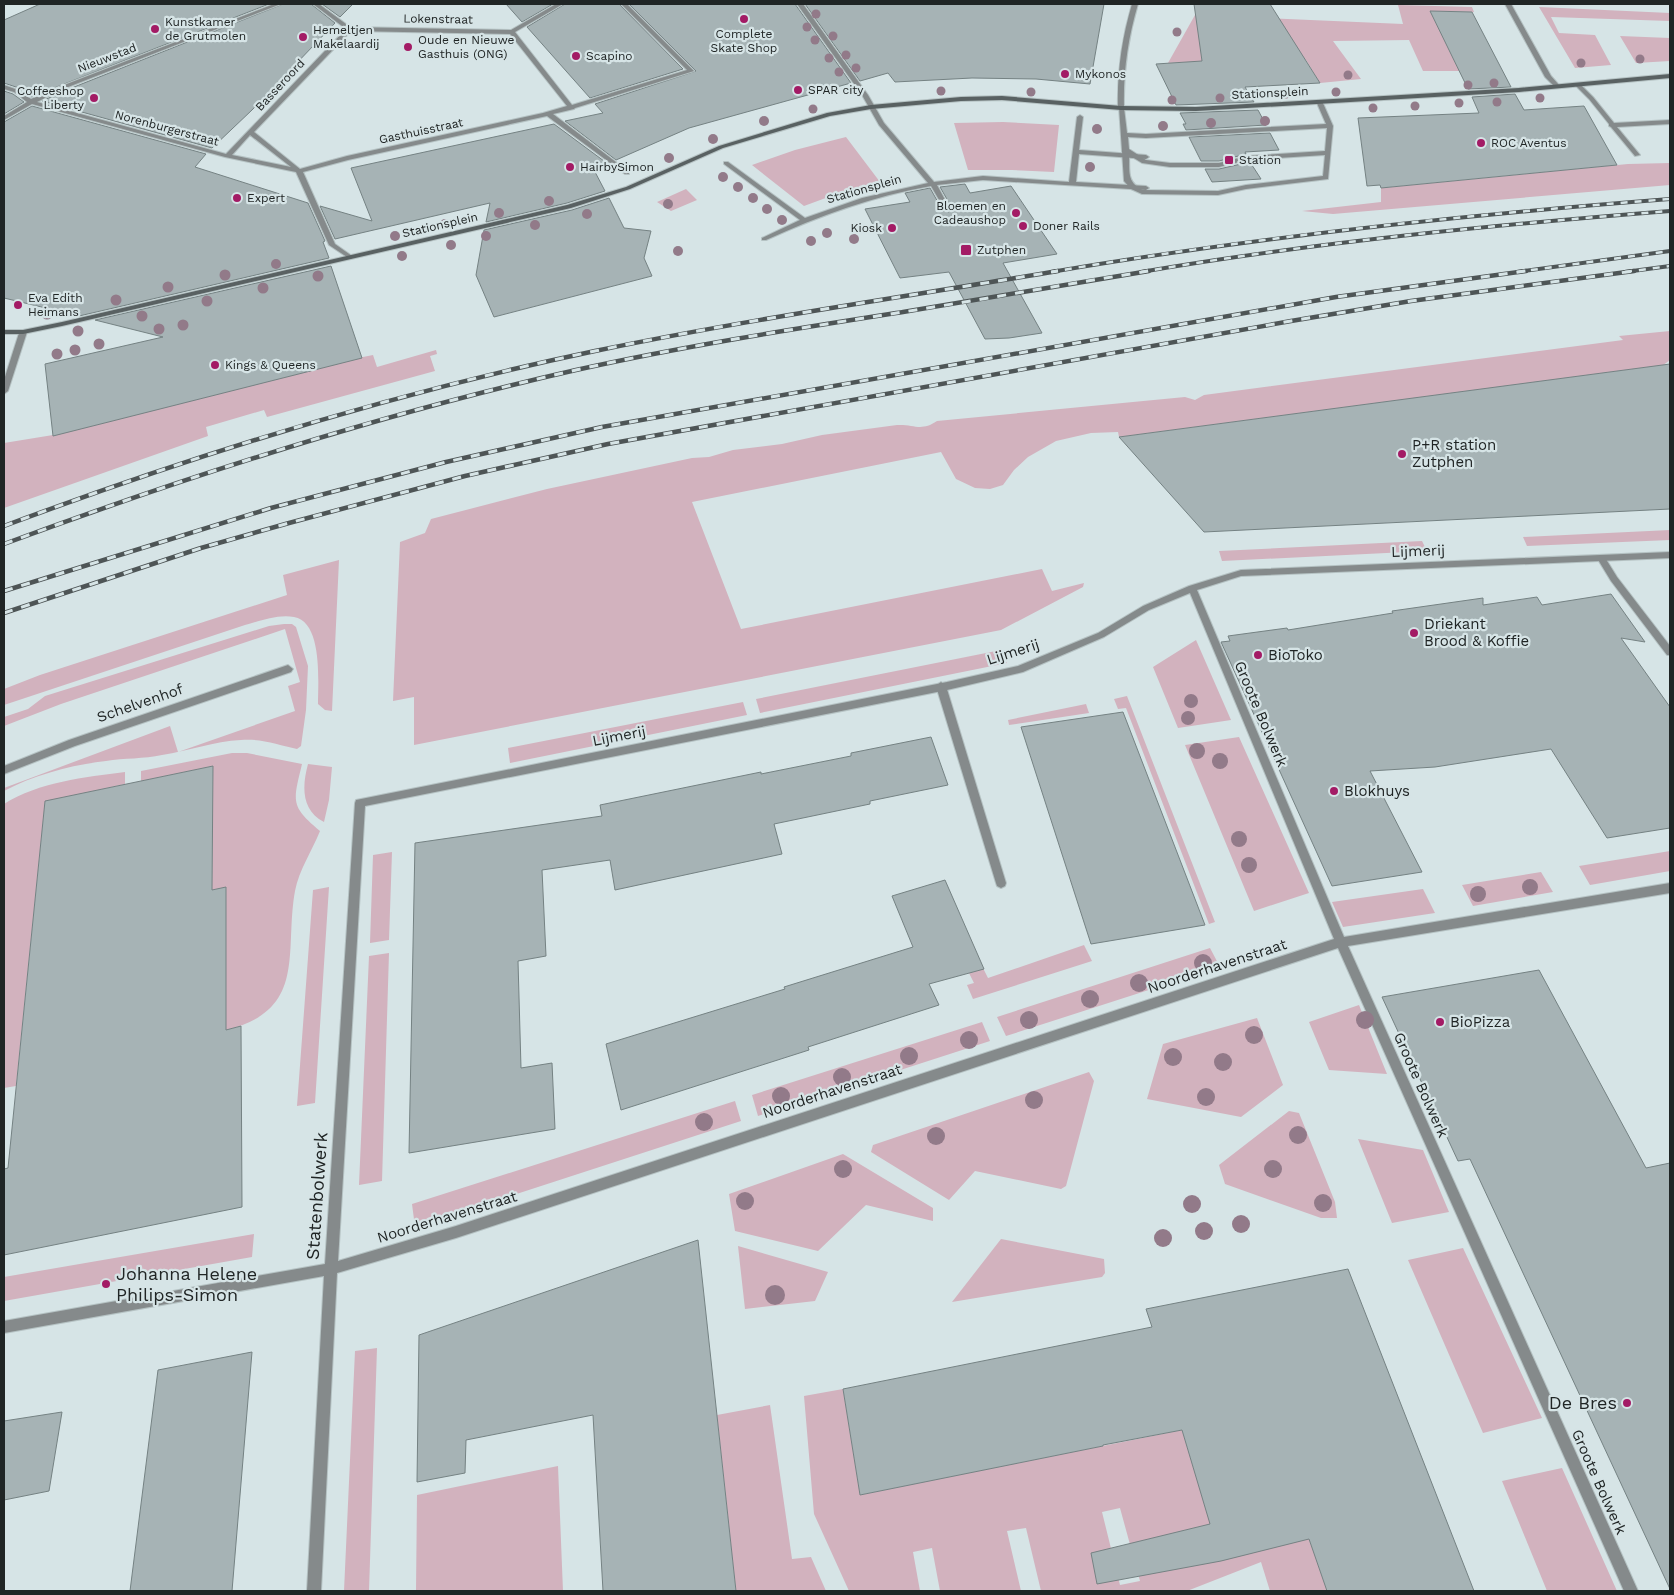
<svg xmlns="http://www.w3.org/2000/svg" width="1674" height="1595" font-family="'Work Sans',sans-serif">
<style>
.green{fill:#d2b2be;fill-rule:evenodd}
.building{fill:#a6b3b5;stroke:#758283}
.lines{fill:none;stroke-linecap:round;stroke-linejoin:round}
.lane-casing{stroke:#b5c2c3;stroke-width:2}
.street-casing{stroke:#b5c2c3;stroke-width:2}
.secondary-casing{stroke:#b5c2c3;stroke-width:2}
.lane{fill:#858a8b;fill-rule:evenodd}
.street{fill:#858a8b;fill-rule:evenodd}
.secondary{fill:#596162;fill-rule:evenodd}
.rail-far1-casing{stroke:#4e5556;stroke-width:4}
.rail-casing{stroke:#4e5556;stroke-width:4.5}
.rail-far1{stroke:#d6e4e6;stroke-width:2.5;stroke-dasharray:7;stroke-linecap:butt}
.rail{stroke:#d6e4e6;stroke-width:3;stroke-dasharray:9;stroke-linecap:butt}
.tree{fill:#927a89}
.poi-dot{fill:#a31b65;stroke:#d6e4e6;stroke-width:2}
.labels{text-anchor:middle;stroke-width:4.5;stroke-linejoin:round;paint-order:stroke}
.far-street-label{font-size:12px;fill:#202525;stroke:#d6e4e6}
.far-poi-label{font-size:12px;fill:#202525;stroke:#d6e4e6;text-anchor:start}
.poi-label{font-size:15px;fill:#202525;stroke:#d6e4e6;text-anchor:start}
.street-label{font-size:15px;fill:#202525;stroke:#d6e4e6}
.near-street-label{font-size:18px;fill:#202525;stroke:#d6e4e6}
.near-poi-label{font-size:18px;fill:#202525;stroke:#d6e4e6;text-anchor:start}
</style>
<rect width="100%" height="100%" fill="#d6e4e6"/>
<!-- green -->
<path class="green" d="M1398 5 1472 7 1474 12 1432 11 1460 71H1423L1409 40 1333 41 1361 79 1320 83 1306 60 1196 66 1194 62 1168 63 1195 15 1403 24Z
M1539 7 1670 13V21L1551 17 1559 33 1595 35 1611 65 1575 68Z
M1620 36 1670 38V61L1636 63Z
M1003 122 1059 125 1054 172 1012 170H968L954 123Z
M846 137 880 182 842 192 804 206 752 165 795 150Z
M1670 163V185L1333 214 1302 211 1381 202V188L1628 164Z
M686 189 697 200 671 211 657 202Z
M1670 331V360L1658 369 1648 367 1119 437 1118 432 1091 433 1056 441 1028 457 1014 470 1003 485 990 489 975 488 956 479 941 452 692 502 741 629 1042 569 1052 591 1084 583 1083 587 1001 630 414 745V697L393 701 400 542 425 533 431 519 547 489 692 458 709 457 733 450 782 444 822 435 897 425C914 424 921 432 937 421L1185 397 1195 400 1204 395 1623 340 1619 336Z
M436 350 437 354 430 356 435 371 267 417 264 410 206 427 208 436 4 508V443L53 435 363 357 373 355 377 367Z
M1670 530V540L1527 546 1523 537Z
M1422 541 1427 551 1222 561 1219 551Z
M339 560 332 711 325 710 318 704C318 683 323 622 294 617 278 614 260 621 245 625L4 705V689L40 675 287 595 283 575Z
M284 624H292L296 627 308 666 306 710 301 746 297 749C279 745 259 738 241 740 214 741 189 751 162 755 144 759 124 758 106 761 71 765 34 775 4 791V788L170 726 178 752 295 711 288 686 300 682 285 629 61 704 4 726V717L28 709 45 696 269 626Z
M1196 640 1231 720 1178 728 1153 667Z
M1001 650 1007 663 760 713 756 699Z
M1127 696 1215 922 1209 924 1126 708 1118 709 1114 699Z
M743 702 747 715 510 763 508 748Z
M1086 704 1089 713 1009 725 1008 720Z
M1239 737 1309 893 1254 911 1185 745Z
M232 753H247L302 764C293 802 290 806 320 831 312 851 299 870 295 891 284 952 308 1010 226 1030V888L212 890 213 766 141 781V771Z
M308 764 332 767 329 800 324 822C301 810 302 786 308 764Z
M125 772V784L45 802 16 1086 4 1088V804C39 782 85 777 125 772Z
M1670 851V871L1590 885 1579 866Z
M392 852 389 940 370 943 373 855Z
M1541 872 1553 892 1473 906 1462 885Z
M329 887 315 1103 297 1106 313 890Z
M1423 889 1435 913 1343 927 1332 902Z
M1084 945 1092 961 973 999 967 985 974 983 969 973 983 968 988 978Z
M1210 948 1220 967 1006 1036 997 1017Z
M389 953 382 1181 359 1185 369 956Z
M1359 1005 1387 1074 1329 1070 1309 1022Z
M1257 1018 1283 1085 1241 1117 1147 1099 1163 1044Z
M982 1022 990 1041 758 1116 752 1095Z
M1089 1072 1094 1081 1066 1186 1061 1189 975 1171 949 1200 871 1152 873 1145Z
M735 1101 741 1121 415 1227 412 1204Z
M1289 1111 1299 1113 1335 1202 1337 1218H1321L1225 1184 1219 1165Z
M1358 1139 1423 1150 1449 1212 1392 1223Z
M843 1154 933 1208V1221L866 1205 818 1251 735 1231 729 1194Z
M254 1234 252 1257 4 1301V1277Z
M1001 1239 1104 1259 1105 1273 1102 1277 952 1302Z
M738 1246 828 1272 815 1301 745 1309Z
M1463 1248 1542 1418 1483 1433 1408 1260Z
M377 1348 369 1591H344L355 1351Z
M843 1389 860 1495 1182 1430 1194 1469 1297 1502 1327 1591H1270L1261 1562 1187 1591H1041L1026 1528 1007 1531 1021 1591H940L932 1548 913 1552 920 1591H849L814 1514 804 1396ZM1120 1508 1140 1581 1120 1585 1102 1512Z
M770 1405 792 1559 811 1557 826 1591H736L717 1415Z
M558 1466 563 1591H416L417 1495Z
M1562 1468 1617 1591H1547L1502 1481Z"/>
<!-- building -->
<path class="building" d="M40 4H269L31 97 19 88 4 83V20Z
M283 4H311L335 23 252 110 212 148 42 101 64 91Z
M322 4H353L340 17Z
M506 4H553L522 22Z
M565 4H619L683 69 590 98 527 27Z
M629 4H795L851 83 689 128 616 160 565 121 603 113 595 104 696 71Z
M805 4H1104L1090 84 1036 79 972 78 895 82 888 73 860 81Z
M1194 4H1270L1320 83 1245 87 1254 102 1176 105 1156 64 1202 61Z
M1430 11 1472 12 1511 87 1468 89Z
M4 91 13 94 24 102 4 114Z
M1515 94 1524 110 1584 106 1617 165 1381 188 1380 185 1367 186 1358 118 1479 113 1472 97Z
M32 106 206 154 195 167 308 203 325 241 323 242 329 258 79 316 4 298V122Z
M1258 110 1266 125 1186 130 1183 124H1186L1180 113Z
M554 124 608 164 594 170 605 191 567 203 486 222 490 203 335 239 320 206 372 221 351 168Z
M1270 133 1279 150 1245 152 1246 154 1219 161H1201L1189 137Z
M1250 162 1261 179 1212 182 1205 169H1219Z
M965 184 970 193 1011 186 1057 254 1003 263 1042 333 1009 338 985 339 949 272 900 278 865 209 910 202 905 193 930 188 943 211 949 212 952 208 940 187Z
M609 198 624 228 651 231 644 258 652 276 494 317 476 275 484 230 572 210Z
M331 266 362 358 53 436 45 364 163 337 95 320Z
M1670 364V509L1204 532 1119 437Z
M1611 594 1645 642 1621 638 1670 707V828L1607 838 1551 749 1435 767 1370 771 1422 872 1332 886 1221 642 1230 641 1228 636 1287 628 1288 630 1393 613 1392 611 1483 598V605L1537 597 1542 605Z
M1123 712 1205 925 1091 944 1021 727Z
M931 737 948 785 870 801V804L774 824 782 854 615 890 610 860 542 870 546 956 518 961 521 1068 552 1063 555 1129 409 1153 415 843 602 816 600 805 761 772V774L851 756V753Z
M213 766 212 890 226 887V1030L241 1026 242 1207 4 1255V1169L8 1168 45 801Z
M945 880 984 969 929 984 939 1005 808 1047 809 1050 621 1110 606 1044 785 989 784 987 913 947 892 896Z
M1539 970 1646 1168 1670 1163V1589L1470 1159 1458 1161 1382 997Z
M698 1240 736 1591H603L593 1415 466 1440 465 1473 417 1482 419 1335Z
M1348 1269 1474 1591H1327L1309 1539 1221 1561 1097 1584 1091 1553 1210 1524 1182 1430 1103 1445V1446L860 1495 843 1389 1152 1327 1146 1309Z
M252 1352 232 1591H130L158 1370Z
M62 1412 49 1491 4 1500V1421Z"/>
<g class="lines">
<defs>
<path id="lane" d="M1575 83H1579L1593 97 1614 123 1670 120V124L1617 127 1640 155 1635 156 1611 127 1609 126V124L1589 99 1575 85Z
M1317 100 1322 101 1333 126 1328 179 1246 189 1218 195 1142 194 1131 189 1124 181 1119 107 1124 108 1127 133 1146 134 1326 124 1316 101ZM1327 128 1325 151 1247 156 1219 163H1170L1146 160 1129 149 1128 137 1146 138ZM1129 155 1142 163 1170 167H1219L1247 160 1325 155 1323 176 1246 185 1218 191 1143 190C1126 182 1130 171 1129 155Z
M1601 555 1604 556 1617 577 1670 646V655H1667L1611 581 1597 558Z
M288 665 293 669 291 672 75 746 4 774V766L69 740Z
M941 682 946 686 1006 883 1005 886 1001 888 997 886 996 883 936 686Z"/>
<path id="street" d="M274 4H281L63 89 37 102 226 154 346 29 313 4H319L350 27 511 30 556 4H563L515 32 572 105 687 70 621 4H627L694 71 575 108 574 109 553 114 629 172V174H625L547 116 348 160 303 172 335 244 352 256V258L350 259 329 245 296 172 225 157 32 104 4 120V116L27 102 14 92 4 89V85L18 90 31 99 59 87ZM351 31 510 34 567 106 543 113 347 156 300 169 254 132ZM250 135 291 167 232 155Z
M797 4H803L868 95 884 123 934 182 983 176 1069 182 1077 117 1080 115 1083 117 1079 150 1146 155 1149 157 1146 159 1079 154 1076 182 1146 186 1149 188 1146 190 1130 189 983 180 937 185 950 209 949 210H945L931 186C873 196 819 216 766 240H762V238L800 220 724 164V162H728L805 218 862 198 928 183 879 125 862 95Z
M1132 4H1138C1128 38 1123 72 1124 108L1121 110 1118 108C1117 72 1122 38 1132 4Z
M1505 4H1511L1551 76 1559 85V87H1555L1545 77Z
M20 330H23L27 332 8 391 4 394V380Z
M1670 552V558L1241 576 1197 590 1344 937 1670 883V893L1348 946 1638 1591H1624L1338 948 456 1238 337 1273 321 1591H307L324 1276 4 1333V1321L325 1264 355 803 356 800 947 682 1018 666 1098 633 1143 606 1189 586 1241 570ZM1190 593 1334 939 456 1226 338 1261 365 806 947 690 1023 672 1104 637 1149 610Z"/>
<path id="secondary" d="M1670 74V78L1519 92 1196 111 1121 110 1002 100 961 101 871 109 830 116 723 148 630 189 571 208 62 326 23 334H4V330H23L62 322 567 205 626 187 719 146 827 113 871 105 961 97 1002 96 1121 106 1196 107 1519 88Z"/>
</defs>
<!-- lane casing -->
<use href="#lane" class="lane-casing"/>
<!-- street casing -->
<use href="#street" class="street-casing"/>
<!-- secondary casing -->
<use href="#secondary" class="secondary-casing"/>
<!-- lane -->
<use href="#lane" class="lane"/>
<!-- street -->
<use href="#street" class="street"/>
<!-- secondary -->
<use href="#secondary" class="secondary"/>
<defs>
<path id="rail-far1" d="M1051 272C1256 237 1462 215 1670 199
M1141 272C1317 242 1493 225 1670 211
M1517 272 1670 251
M1625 272 1670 266"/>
<path id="rail" d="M4 526C197 454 394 393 595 351 749 319 904 297 1058 271
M4 544C191 475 381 414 576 370 684 346 794 329 903 312 985 299 1067 284 1149 271
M4 591 271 508 446 462 602 427 1336 297 1526 271
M4 613 201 548 289 523 465 476 608 444 1291 321 1411 301 1634 271"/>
</defs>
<!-- rail-far1 casing -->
<use href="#rail-far1" class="rail-far1-casing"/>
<!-- rail casing -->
<use href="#rail" class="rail-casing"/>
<!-- rail-far1 -->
<use href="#rail-far1" class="rail-far1"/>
<!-- rail -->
<use href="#rail" class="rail"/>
</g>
<!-- trees -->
<g class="tree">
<circle cx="816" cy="14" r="4.5"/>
<circle cx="807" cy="27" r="4.5"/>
<circle cx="1177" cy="32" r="4.5"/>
<circle cx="833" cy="36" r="4.5"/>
<circle cx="815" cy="40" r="4.5"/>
<circle cx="846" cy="55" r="4.5"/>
<circle cx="829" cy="58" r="4.5"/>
<circle cx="1640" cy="59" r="4.5"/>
<circle cx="1581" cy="63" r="4.5"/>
<circle cx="856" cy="68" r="4.5"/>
<circle cx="839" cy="72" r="4.5"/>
<circle cx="1348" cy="75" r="4.5"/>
<circle cx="1494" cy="83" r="4.5"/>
<circle cx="1468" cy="85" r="4.5"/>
<circle cx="941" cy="91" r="4.5"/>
<circle cx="1031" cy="92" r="4.5"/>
<circle cx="1336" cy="92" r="4.5"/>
<circle cx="1286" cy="94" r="4.5"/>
<circle cx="1220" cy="98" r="4.5"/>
<circle cx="1540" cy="98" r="4.5"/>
<circle cx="1172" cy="100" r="4.5"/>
<circle cx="1497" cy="102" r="4.5"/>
<circle cx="1459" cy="103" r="4.5"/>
<circle cx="1415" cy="106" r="4.5"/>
<circle cx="1373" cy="108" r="4.5"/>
<circle cx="813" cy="109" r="4.5"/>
<circle cx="764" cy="121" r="5"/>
<circle cx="1265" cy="121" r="5"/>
<circle cx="1211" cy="123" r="5"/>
<circle cx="1163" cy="126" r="5"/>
<circle cx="1097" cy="129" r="5"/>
<circle cx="713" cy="139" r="5"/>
<circle cx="669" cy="158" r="5"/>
<circle cx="1090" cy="167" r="5"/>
<circle cx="723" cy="177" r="5"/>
<circle cx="738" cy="187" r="5"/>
<circle cx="753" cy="198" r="5"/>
<circle cx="549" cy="201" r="5"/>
<circle cx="668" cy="204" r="5"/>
<circle cx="767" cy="209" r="5"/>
<circle cx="499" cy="213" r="5"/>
<circle cx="587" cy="214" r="5"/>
<circle cx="782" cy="220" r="5"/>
<circle cx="445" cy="224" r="5"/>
<circle cx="535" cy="225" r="5"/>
<circle cx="827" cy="233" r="5"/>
<circle cx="395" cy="236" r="5"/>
<circle cx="486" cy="236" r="5"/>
<circle cx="854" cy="239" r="5"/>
<circle cx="811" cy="241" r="5"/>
<circle cx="451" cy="245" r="5"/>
<circle cx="678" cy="251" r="5"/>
<circle cx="402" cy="256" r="5"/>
<circle cx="276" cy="264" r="5"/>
<circle cx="225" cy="275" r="5.5"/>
<circle cx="318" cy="276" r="5.5"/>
<circle cx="168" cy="287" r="5.5"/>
<circle cx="263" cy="288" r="5.5"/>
<circle cx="116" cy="300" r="5.5"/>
<circle cx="207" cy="301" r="5.5"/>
<circle cx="47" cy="314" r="5.5"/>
<circle cx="142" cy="316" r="5.5"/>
<circle cx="183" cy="325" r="5.5"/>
<circle cx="159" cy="329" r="5.5"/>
<circle cx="78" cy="331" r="5.5"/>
<circle cx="99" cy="344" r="5.5"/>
<circle cx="75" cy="350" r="5.5"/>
<circle cx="57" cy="354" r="5.5"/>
<circle cx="1191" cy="701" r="7"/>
<circle cx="1188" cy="718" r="7"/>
<circle cx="1197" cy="751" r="8"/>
<circle cx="1220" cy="761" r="8"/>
<circle cx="1239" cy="839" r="8"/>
<circle cx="1249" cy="865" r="8"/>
<circle cx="1530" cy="887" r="8"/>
<circle cx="1478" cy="894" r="8"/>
<circle cx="1203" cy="963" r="9"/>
<circle cx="1139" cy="983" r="9"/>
<circle cx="1090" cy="999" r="9"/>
<circle cx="1029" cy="1020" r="9"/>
<circle cx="1365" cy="1020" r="9"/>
<circle cx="1254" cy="1035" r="9"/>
<circle cx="969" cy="1040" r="9"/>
<circle cx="909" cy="1056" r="9"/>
<circle cx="1173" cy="1057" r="9"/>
<circle cx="1223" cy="1062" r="9"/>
<circle cx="842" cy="1077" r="9"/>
<circle cx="781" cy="1096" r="9"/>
<circle cx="1206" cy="1097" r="9"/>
<circle cx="1034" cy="1100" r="9"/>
<circle cx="704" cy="1122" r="9"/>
<circle cx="1298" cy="1135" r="9"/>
<circle cx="936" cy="1136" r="9"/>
<circle cx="843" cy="1169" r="9"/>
<circle cx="1273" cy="1169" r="9"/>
<circle cx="745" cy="1201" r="9"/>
<circle cx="1323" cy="1203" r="9"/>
<circle cx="1192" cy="1204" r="9"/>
<circle cx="1241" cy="1224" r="9"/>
<circle cx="1204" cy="1231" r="9"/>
<circle cx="1163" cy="1238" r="9"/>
<circle cx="775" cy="1295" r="10"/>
</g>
<!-- markers -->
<g class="poi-dot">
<circle cx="744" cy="19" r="5"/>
<circle cx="155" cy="29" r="5"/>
<circle cx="303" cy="37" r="5"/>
<circle cx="408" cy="47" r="5"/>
<circle cx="576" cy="56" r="5"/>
<circle cx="1065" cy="74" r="5"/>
<circle cx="798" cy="90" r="5"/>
<circle cx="94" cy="98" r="5"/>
<circle cx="1481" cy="143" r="5"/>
<rect x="1224" y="155" width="10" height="10" rx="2.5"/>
<circle cx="570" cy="167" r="5"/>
<circle cx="237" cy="198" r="5"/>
<circle cx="1016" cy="213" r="5"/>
<circle cx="1023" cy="226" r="5"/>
<circle cx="892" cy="228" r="5"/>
<rect x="960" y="244" width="12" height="12" rx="2.5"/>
<circle cx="18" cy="305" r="5"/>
<circle cx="215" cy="365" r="5"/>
<circle cx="1402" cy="454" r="5"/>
<circle cx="1414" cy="633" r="5"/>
<circle cx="1258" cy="655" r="5"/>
<circle cx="1334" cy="791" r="5"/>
<circle cx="1440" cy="1022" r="5"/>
<circle cx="106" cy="1284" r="5"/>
<circle cx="1627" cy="1403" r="5"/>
</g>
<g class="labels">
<!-- far-street labels -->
<g class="far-street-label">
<text transform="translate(438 19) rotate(1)" y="4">Lokenstraat</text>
<text transform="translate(107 58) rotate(-21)" y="4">Nieuwstad</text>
<text transform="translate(280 85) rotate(-47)" y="4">Basseroord</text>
<text transform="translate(1270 93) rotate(-3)" y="4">Stationsplein</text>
<text transform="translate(167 128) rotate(15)" y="4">Norenburgerstraat</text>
<text transform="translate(421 131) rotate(-12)" y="4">Gasthuisstraat</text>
<text transform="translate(864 189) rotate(-16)" y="4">Stationsplein</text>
<text transform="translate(440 225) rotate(-13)" y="4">Stationsplein</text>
</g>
<!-- far-poi labels -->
<g class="far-poi-label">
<text x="165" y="26">Kunstkamer<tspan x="165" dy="14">de Grutmolen</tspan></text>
<text x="313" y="34">Hemeltjen<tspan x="313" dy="14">Makelaardij</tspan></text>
<text x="744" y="38" text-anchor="middle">Complete<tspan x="744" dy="14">Skate Shop</tspan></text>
<text x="418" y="44">Oude en Nieuwe<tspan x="418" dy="14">Gasthuis (ONG)</tspan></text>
<text x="586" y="60">Scapino</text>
<text x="1075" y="78">Mykonos</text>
<text x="808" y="94">SPAR city</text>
<text x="84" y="95" text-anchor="end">Coffeeshop<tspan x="84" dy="14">Liberty</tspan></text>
<text x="1491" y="147">ROC Aventus</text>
<text x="1239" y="164">Station</text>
<text x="580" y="171">HairbySimon</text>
<text x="247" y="202">Expert</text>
<text x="1006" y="210" text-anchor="end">Bloemen en<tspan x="1006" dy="14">Cadeaushop</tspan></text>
<text x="1033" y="230">Doner Rails</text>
<text x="882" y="232" text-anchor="end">Kiosk</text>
<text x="977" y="254">Zutphen</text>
<text x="28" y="302">Eva Edith<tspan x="28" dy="14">Heimans</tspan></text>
<text x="225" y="369">Kings &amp; Queens</text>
</g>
<!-- poi labels -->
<g class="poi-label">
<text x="1412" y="450">P+R station<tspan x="1412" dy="17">Zutphen</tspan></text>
<text x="1424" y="629">Driekant<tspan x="1424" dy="17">Brood &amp; Koffie</tspan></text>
<text x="1268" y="660">BioToko</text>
<text x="1344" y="796">Blokhuys</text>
<text x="1450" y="1027">BioPizza</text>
</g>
<!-- street labels -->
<g class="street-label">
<text transform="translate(1418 551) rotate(-2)" y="5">Lijmerij</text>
<text transform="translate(1013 652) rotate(-18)" y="5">Lijmerij</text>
<text transform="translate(140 703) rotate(-19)" y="5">Schelvenhof</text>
<text transform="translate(1261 714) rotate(67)" y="5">Groote Bolwerk</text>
<text transform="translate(619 736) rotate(-11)" y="5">Lijmerij</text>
<text transform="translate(1217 966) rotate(-18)" y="5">Noorderhavenstraat</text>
<text transform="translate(1421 1085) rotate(66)" y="5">Groote Bolwerk</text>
<text transform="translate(832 1091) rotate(-18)" y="5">Noorderhavenstraat</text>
<text transform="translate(447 1217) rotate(-17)" y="5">Noorderhavenstraat</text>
<text transform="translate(1599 1482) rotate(66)" y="5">Groote Bolwerk</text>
</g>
<!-- near-street labels -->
<g class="near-street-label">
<text transform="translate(317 1196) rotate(-86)" y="6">Statenbolwerk</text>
</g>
<!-- near-poi labels -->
<g class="near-poi-label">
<text x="116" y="1280">Johanna Helene<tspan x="116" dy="21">Philips-Simon</tspan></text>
<text x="1617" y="1409" text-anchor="end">De Bres</text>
</g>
</g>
<!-- border -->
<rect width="1674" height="1595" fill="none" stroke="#202525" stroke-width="10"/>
</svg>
